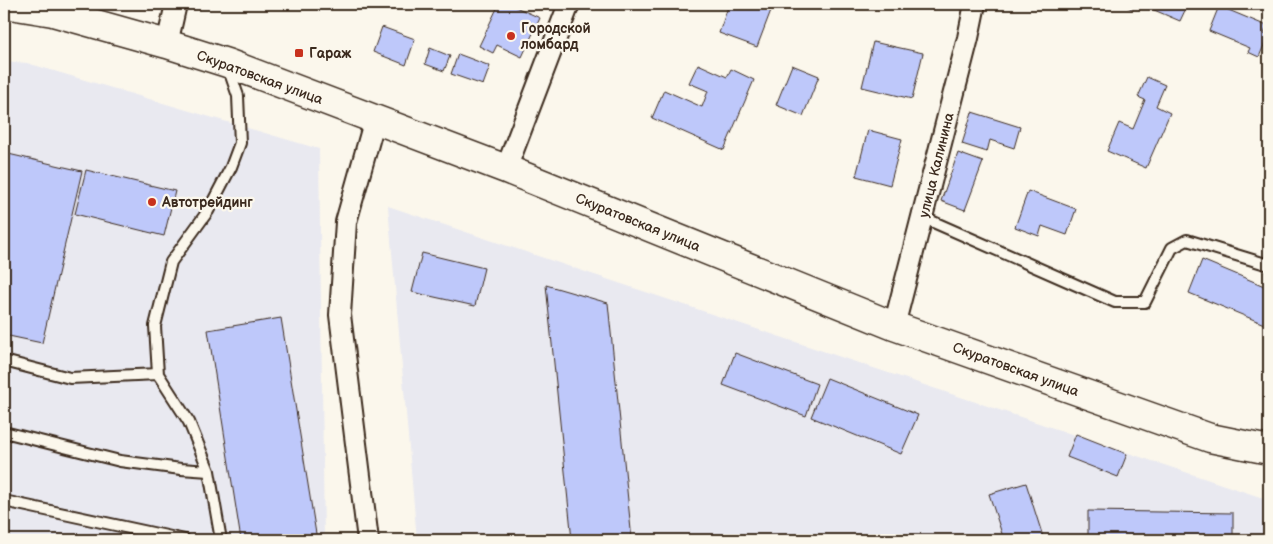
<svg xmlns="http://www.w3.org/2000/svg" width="1273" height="544" font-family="'Balsamiq Sans',sans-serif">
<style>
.built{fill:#e9e9f0}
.building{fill:#bec8fa;stroke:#3b2a1e}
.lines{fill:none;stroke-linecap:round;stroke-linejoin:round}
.lane-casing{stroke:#3b2a1e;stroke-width:14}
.street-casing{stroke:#3b2a1e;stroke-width:24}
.secondary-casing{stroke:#3b2a1e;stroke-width:31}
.lane{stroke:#fbf7ec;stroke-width:10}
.street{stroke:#fbf7ec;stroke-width:20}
.secondary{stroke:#fbf7ec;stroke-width:28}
.poi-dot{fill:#c8321e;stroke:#fbf7ec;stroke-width:2}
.labels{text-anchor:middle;stroke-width:4.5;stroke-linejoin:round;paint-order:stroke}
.poi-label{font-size:14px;font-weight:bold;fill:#3b2a1e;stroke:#fbf7ec;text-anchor:start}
.street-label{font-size:14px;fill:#3b2a1e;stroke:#fbf7ec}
</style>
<rect width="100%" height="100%" fill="#fbf7ec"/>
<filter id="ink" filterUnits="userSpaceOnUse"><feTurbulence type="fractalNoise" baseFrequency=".02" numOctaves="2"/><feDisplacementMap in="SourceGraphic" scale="10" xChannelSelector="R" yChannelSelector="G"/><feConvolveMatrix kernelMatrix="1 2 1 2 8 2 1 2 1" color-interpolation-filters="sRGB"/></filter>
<g filter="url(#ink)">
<!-- built -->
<path class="built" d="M4 61 27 63 319 149 324 540H4Z
M388 206 1269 500V540H417Z"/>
<!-- building -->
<path class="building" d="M499 4H509L540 18 522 57 497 45 493 53 479 46Z
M729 4 773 5 757 47 719 33Z
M1122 4H1134L1132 9Z
M1140 4H1188L1180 21Z
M1219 6 1267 26 1264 34 1268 36 1259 57 1248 52 1250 48 1209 31Z
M382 27 415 39 406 65 373 52Z
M873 42 923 53 912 99 862 87Z
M430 48 450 56 444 71 425 64Z
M458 54 490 66 483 85 451 74Z
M698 64 727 77 731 69 754 80 724 150 652 118 664 90 702 107 708 91 689 83Z
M792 65 819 76 803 116 776 105Z
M1147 77 1165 85 1156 106 1170 113 1146 168 1107 151 1119 123 1133 129 1145 100 1138 97Z
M972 112 1020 127 1014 148 990 140 987 152 962 144Z
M868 130 902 139 890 185 856 176Z
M4 153 82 171 42 343 4 335Z
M958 153 983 162 965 210 941 201Z
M86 170 175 191 164 236 75 214Z
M1028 191 1076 209 1067 235 1042 226 1039 236 1015 227Z
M422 253 484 268 475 306 412 292Z
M1202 260 1269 288V326L1189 293Z
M546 285 608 303 632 540H572Z
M281 318 317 540H241L208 330Z
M735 353 817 384 806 416 723 385Z
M827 378 918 415 901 454 811 417Z
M1076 434 1127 454 1118 477 1067 457Z
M1026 483 1044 540H1004L989 494Z
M1088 511 1233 513V540H1088Z"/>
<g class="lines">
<defs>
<path id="lane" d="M922 217 1115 302H1145L1172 248 1187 240 1269 265
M4 361 70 378 158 374 155 326 171 262 208 211 231 167 240 143 238 96 228 67
M158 374 189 422 209 471 221 540
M4 432 120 461 181 469 209 471
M4 501 185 540"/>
<path id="street" d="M167 44 176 4
M506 169 569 4
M894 326 968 38 975 4
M368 540 340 315 346 222 375 119"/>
<path id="secondary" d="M4 4 53 12 167 44 227 63 506 169 894 326 1210 438 1269 450"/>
</defs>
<!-- lane casing -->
<use href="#lane" class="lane-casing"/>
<!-- street casing -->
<use href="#street" class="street-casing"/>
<!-- secondary casing -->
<use href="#secondary" class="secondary-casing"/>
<!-- lane -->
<use href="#lane" class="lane"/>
<!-- street -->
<use href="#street" class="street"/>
<!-- secondary -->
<use href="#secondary" class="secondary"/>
</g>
</g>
<!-- markers -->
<g class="poi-dot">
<circle cx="511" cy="36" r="5"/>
<rect x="294" y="48" width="10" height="10" rx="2.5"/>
<circle cx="152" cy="202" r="5"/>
</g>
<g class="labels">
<!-- poi labels -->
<g class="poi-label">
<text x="521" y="33">Городской<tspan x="521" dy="16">ломбард</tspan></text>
<text x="309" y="58">Гараж</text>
<text x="162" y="207">Автотрейдинг</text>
</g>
<!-- street labels -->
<g class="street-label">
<text transform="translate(260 77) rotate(20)" y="5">Скуратовская улица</text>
<text transform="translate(936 165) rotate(-76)" y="5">улица Калинина</text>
<text transform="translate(638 222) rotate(22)" y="5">Скуратовская улица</text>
<text transform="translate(1016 369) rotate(20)" y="5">Скуратовская улица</text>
</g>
</g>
<!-- margin -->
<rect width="1273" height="544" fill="none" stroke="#fbf7ec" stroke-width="20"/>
<rect x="10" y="10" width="1253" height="524" fill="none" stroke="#3b2a1e" stroke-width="2" filter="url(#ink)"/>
</svg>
